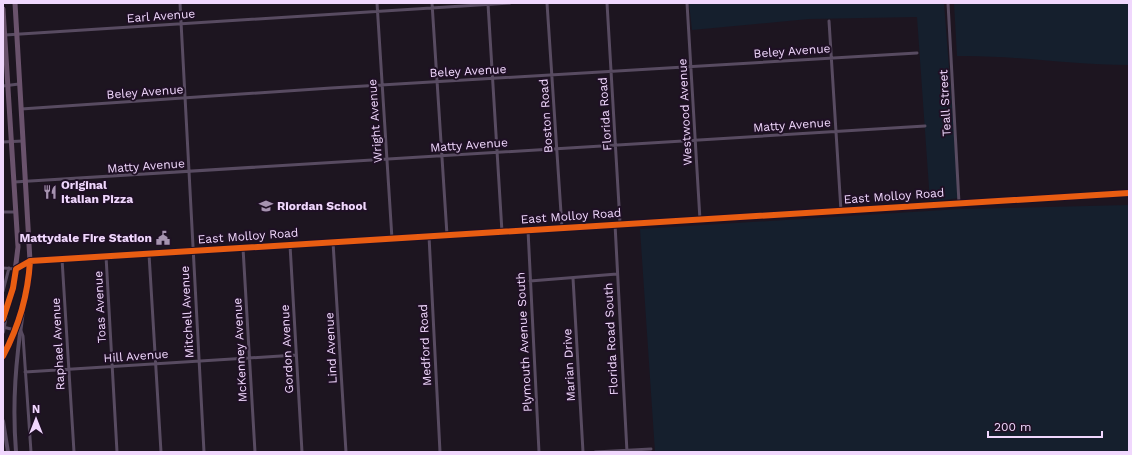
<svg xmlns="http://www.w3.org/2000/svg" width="1132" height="455" font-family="'Work Sans',sans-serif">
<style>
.green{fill:#151f2d}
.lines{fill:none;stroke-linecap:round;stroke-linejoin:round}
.minor{stroke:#584b61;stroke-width:3}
.tertiary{stroke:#584b61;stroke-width:4}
.primary{stroke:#6a526c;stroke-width:5}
.cycleway-casing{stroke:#1f1025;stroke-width:8}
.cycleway{stroke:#e95d12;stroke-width:6}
.labels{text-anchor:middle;stroke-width:4;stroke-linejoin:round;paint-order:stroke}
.street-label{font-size:12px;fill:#f0d7fd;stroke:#1f1025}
.poi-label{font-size:12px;font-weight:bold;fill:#f0d7fd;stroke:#1f1025;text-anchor:start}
</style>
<rect width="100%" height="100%" fill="#1d1520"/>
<!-- green -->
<path class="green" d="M689 3H944L959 198 930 202 917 17 809 19 692 30Z
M954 3H1129V65C1071 65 1015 55 957 56Z
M1129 205V452H655L640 229 960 209Z"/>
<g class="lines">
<!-- minor -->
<path class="minor" d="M180 3 204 452
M377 3 392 239
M432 3 447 235
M547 3 562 228
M607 3 620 223
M687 3 700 220
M948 3 959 203
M488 4 502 232
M829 21 841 211
M5 35 510 3
M3 86 19 84
M21 109 331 88 917 53
M3 142 23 141
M14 182 925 126
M3 212H16
M615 224 627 452
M528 230 539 452
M429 236 440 452
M333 242 346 452
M290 245 302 452
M243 248 255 452
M149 254 161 452
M106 256 117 452
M62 259 74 452
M3 268 16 269
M573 278 583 452
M530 281 617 274
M3 291 9 268
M3 327 15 330
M21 331 23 336 31 452
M25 372 296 355
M595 452 651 449"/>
<!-- tertiary -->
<path class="tertiary" d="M16 269 30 261 62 259 1129 193
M3 332 6 315
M3 421 8 452
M16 452C12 402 16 360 23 311"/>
<!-- primary -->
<path class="primary" d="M3 9 18 247 13 288 3 319
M3 356C19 326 28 295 30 261L15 3"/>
<defs>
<path id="cycleway" d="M3 319 13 288 16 269 30 261 1129 193
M3 356C19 326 28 295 30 261"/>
</defs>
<!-- cycleway casing -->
<use href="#cycleway" class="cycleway-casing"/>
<!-- cycleway -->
<use href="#cycleway" class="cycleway"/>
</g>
<!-- icons -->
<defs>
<symbol id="restaurant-bare" viewBox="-9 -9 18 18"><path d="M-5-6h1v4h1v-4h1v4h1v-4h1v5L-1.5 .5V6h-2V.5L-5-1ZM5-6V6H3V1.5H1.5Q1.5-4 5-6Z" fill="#a693b0" stroke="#1f1025" stroke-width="2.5" paint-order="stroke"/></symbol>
<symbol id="school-bare" viewBox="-9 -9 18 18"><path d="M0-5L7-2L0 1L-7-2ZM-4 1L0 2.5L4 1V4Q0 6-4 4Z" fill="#a693b0" stroke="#1f1025" stroke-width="2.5" paint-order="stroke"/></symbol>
<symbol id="civic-bare" viewBox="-9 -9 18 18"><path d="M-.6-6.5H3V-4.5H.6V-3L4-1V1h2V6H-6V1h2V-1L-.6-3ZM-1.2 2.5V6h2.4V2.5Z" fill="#a693b0" stroke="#1f1025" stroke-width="2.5" paint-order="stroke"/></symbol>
</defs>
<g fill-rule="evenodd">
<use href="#restaurant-bare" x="40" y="182" width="20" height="20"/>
<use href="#school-bare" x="256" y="196" width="20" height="20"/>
<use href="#civic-bare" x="153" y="228" width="20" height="20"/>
</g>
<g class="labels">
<!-- street labels -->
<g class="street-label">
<text transform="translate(161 16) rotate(-4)" y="4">Earl Avenue</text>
<text transform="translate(792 51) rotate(-4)" y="4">Beley Avenue</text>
<text transform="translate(468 71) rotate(-3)" y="4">Beley Avenue</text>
<text transform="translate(145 92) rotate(-4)" y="4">Beley Avenue</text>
<text transform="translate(945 103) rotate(-93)" y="4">Teall Street</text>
<text transform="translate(685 112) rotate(-93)" y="4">Westwood Avenue</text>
<text transform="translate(605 114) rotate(-94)" y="4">Florida Road</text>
<text transform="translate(546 116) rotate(-94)" y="4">Boston Road</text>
<text transform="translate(375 121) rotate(-94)" y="4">Wright Avenue</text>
<text transform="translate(792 125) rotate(-4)" y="4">Matty Avenue</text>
<text transform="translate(469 145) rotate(-4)" y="4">Matty Avenue</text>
<text transform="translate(146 166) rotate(-4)" y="4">Matty Avenue</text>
<text transform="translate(894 196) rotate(-4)" y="4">East Molloy Road</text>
<text transform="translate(571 216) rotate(-4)" y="4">East Molloy Road</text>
<text transform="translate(248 236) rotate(-4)" y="4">East Molloy Road</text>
<text transform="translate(100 307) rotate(-93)" y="4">Toas Avenue</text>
<text transform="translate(187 312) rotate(-93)" y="4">Mitchell Avenue</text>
<text transform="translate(611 339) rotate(-93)" y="4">Florida Road South</text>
<text transform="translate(524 342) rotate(-93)" y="4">Plymouth Avenue South</text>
<text transform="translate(58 344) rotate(-93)" y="4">Raphael Avenue</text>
<text transform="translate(425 345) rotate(-93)" y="4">Medford Road</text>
<text transform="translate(331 348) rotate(-93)" y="4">Lind Avenue</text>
<text transform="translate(287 349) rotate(-93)" y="4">Gordon Avenue</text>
<text transform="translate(240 350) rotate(-93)" y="4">McKenney Avenue</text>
<text transform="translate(136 356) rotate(-4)" y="4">Hill Avenue</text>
<text transform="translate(569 365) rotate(-93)" y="4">Marian Drive</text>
</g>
<!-- poi labels -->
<g class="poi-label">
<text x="61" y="189">Original<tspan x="61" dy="14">Italian Pizza</tspan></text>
<text x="277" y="210">Riordan School</text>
<text x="152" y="242" text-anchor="end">Mattydale Fire Station</text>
</g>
</g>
<!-- border -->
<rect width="1132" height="455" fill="none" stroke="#f0d7fd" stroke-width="8"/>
<!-- north arrow -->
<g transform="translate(36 419)" stroke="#1f1025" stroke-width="3" paint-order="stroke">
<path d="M0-3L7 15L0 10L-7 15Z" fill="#f0d7fd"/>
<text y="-6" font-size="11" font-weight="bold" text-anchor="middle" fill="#f0d7fd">N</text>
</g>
<!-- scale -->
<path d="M988 431v6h114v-6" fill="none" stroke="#f0d7fd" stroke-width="2"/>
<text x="994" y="431" font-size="12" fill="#f0d7fd" stroke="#1f1025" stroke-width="3" paint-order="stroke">200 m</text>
</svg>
